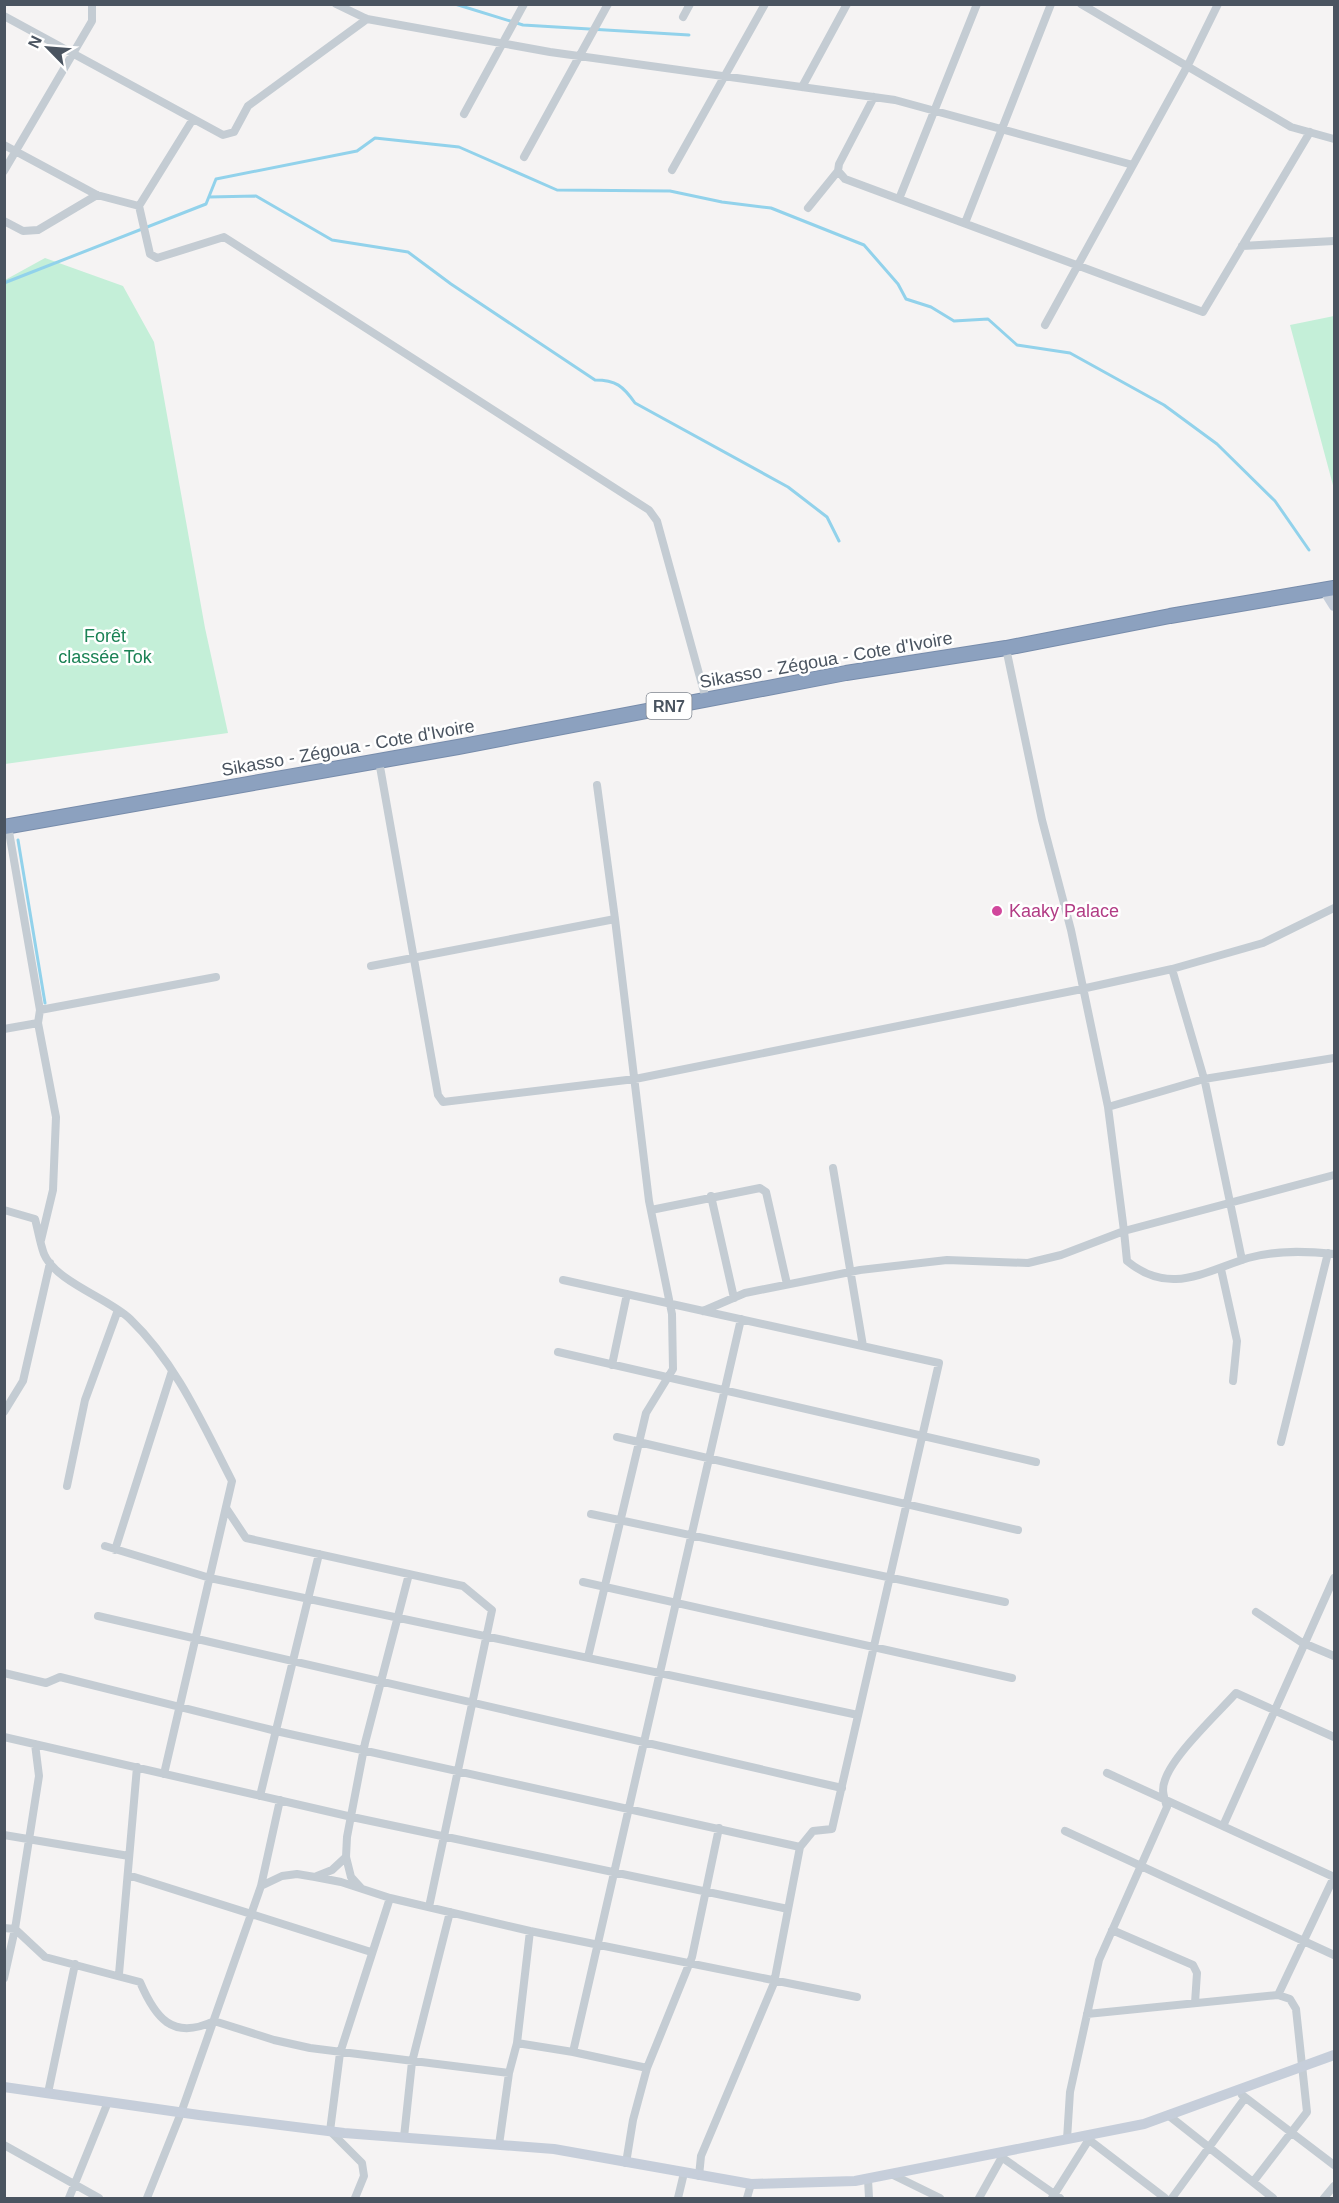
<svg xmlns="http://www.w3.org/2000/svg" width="1339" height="2203" font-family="Arial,sans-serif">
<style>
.green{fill:#c4efd8}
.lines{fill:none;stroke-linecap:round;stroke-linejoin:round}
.stream{stroke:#92d2eb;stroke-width:3}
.highway-casing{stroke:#778cab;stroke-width:16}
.street{stroke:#c4ccd3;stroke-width:8}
.secondary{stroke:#c6ceda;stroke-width:10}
.highway{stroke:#8ca1bf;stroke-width:14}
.hotel-dot{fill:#d1479c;stroke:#fff;stroke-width:2}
.labels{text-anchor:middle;stroke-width:5;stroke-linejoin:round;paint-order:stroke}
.shield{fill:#fff;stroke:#808790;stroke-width:1.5}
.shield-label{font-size:16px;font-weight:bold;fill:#4a5460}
.park-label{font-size:18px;fill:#1b8255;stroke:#fff}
.street-label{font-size:18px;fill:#4a5460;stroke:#fff}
.hotel-label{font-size:18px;fill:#b23c85;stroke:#fff;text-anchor:start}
</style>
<rect width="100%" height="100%" fill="#f5f3f3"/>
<!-- green -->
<path class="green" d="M45 258 123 286 154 342 205 628 228 733 5 764V280Z
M1334 316V489L1290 325Z"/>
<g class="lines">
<!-- stream -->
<path class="stream" d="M455 4 523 25 689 35
M209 197 256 196 332 240 408 252 451 284 595 380C616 380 623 386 635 403L788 487 827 517 839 541
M4 283 206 204 216 179 357 151 375 138 459 147 557 190 670 191 722 202 771 208 864 245 898 284 906 299 931 307 954 321 988 319 1017 345 1070 353 1164 405 1217 444 1275 501 1309 550
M18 840 45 1003"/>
<defs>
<path id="highway" d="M4 827 458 747 846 673 1006 648 1170 616 1334 588"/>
</defs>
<!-- highway casing -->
<use href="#highway" class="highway-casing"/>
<!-- street -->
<path class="street" d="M336 4 367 19 550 52 895 100 1133 165
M1081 4 1291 127 1334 139
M4 16 223 135 234 132 248 106 367 19
M683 17 690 4
M802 87 847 4
M464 114 524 4
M4 145 97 195 139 206 150 254 157 258 224 237 649 510 657 521 706 699
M524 157 608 4
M672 170 765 4
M4 171 92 21V4
M838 171 845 179 1203 312 1310 132
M899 199 977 4
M139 206 193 119
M808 208 838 171 839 164 874 97
M4 221 23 231 38 230 97 195
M965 223 1051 4
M1242 246 1334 241
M1045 325 1188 65 1218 4
M379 761 438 1095 443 1102 635 1079 1077 990 1172 969 1263 943 1334 908
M597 785 615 919
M371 966 615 919 649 1201 672 1314 673 1369 646 1413 588 1657
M1172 969 1205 1082 1242 1260
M40 1010 216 977
M38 1023 56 1117 53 1190 41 1240
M4 1029 38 1023 40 1010 8 826
M1108 1107 1204 1079 1334 1058
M833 1168 863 1346
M1334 1175 1124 1231 1127 1261C1170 1296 1203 1272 1248 1258 1276 1250 1305 1251 1334 1254
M711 1196 734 1298
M4 1210 35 1219C38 1230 40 1243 44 1254 56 1282 108 1298 130 1319 177 1364 203 1425 232 1481L164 1774
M651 1210 760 1188 766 1192 787 1284
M1221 1269 1237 1341 1233 1381
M563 1280 939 1363 832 1829 813 1831 800 1847 774 1983 701 2156 699 2176
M703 1311 745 1293 860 1270 947 1260 1028 1263 1061 1255 1124 1231 1108 1107 1071 930 1042 820 1006 648
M558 1352 1036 1462
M612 1365 627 1294
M4 1412 23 1381 50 1263
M617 1437 1018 1530
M1281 1442 1328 1253
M67 1486 85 1400 118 1310
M226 1508 246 1538 463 1586 492 1610 429 1907
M591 1514 1005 1602
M105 1546 210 1578 858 1715
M115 1550 172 1371
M583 1582 1012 1678
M1256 1612 1301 1642 1334 1656
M98 1616 842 1788
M4 1673 46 1683 60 1677 276 1731 800 1847
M4 1737 352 1817 788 1909
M1107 1773 1334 1877
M260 1796 319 1554
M1223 1826 1334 1578
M1065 1831 1334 1955
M4 1835 129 1856
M128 1875 371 1952
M317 1876 332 1870 346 1857
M261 1886 282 1876 297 1874 315 1877 341 1882 390 1898 530 1931 857 1997
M361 1888 351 1877 346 1857 347 1837 365 1743 409 1574
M4 1928 15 1929 45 1957 140 1982C155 2017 172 2041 214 2021L274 2040 310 2048 509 2073 517 2043 573 2052
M1112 1930 1193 1965 1197 1973 1195 2003
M119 1974 137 1767
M4 1978 15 1929 39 1776 35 1744
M1278 1995 1334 1877
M1087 2014 1278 1995 1290 1999 1296 2009 1307 2112 1253 2182
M517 2043 530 1931
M647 2068 692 1957 719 1828
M48 2093 75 1964
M1242 2095 1334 2165
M1168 2115 1273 2198
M1084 2136 1165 2198
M404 2137 412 2062 450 1912
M1067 2139 1070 2092 1099 1960 1167 1807C1164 1797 1161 1790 1165 1780 1173 1755 1217 1714 1236 1693L1334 1737
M4 2145 99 2198
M499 2145 509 2073
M997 2154 1060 2198
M626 2163 633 2120 647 2068 573 2052 741 1319
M891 2174 940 2198
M868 2179 869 2198
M69 2198 108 2102
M147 2198 181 2113 261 1886 280 1800
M355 2198 364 2176 362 2163 330 2131 340 2053 390 1898
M678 2198 684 2173
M747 2198 751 2184
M979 2198 1002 2157
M1052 2198 1088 2141
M1172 2198 1245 2098
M1324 2198 1334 2186"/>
<!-- secondary -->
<path class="secondary" d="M1324 590 1334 606
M4 2087 199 2115 344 2133 554 2149 751 2184 855 2181 1144 2124 1334 2055"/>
<!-- highway -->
<use href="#highway" class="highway"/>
</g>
<!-- markers -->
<circle class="hotel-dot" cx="997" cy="911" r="6"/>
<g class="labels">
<!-- shield labels -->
<rect class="shield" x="646.5" y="693" width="45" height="26" rx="4.5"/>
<g class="shield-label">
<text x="669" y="712">RN7</text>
</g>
<!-- park labels -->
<g class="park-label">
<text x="105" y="642">Forêt<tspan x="105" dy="21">classée Tok</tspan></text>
</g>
<!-- street labels -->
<g class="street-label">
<text transform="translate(826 660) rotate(-10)" y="6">Sikasso - Zégoua - Cote d'Ivoire</text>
<text transform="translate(348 748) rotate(-10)" y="6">Sikasso - Zégoua - Cote d'Ivoire</text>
</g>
<!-- hotel labels -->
<g class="hotel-label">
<text x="1009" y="917">Kaaky Palace</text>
</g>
</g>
<!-- border -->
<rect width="1339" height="2203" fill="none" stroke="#4a5460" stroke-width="12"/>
<!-- north arrow -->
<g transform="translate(48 48) rotate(295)" stroke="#ffffff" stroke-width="4.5" paint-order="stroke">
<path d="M0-4.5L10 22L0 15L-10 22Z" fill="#4a5460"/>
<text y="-9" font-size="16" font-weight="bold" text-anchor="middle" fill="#4a5460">N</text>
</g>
</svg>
